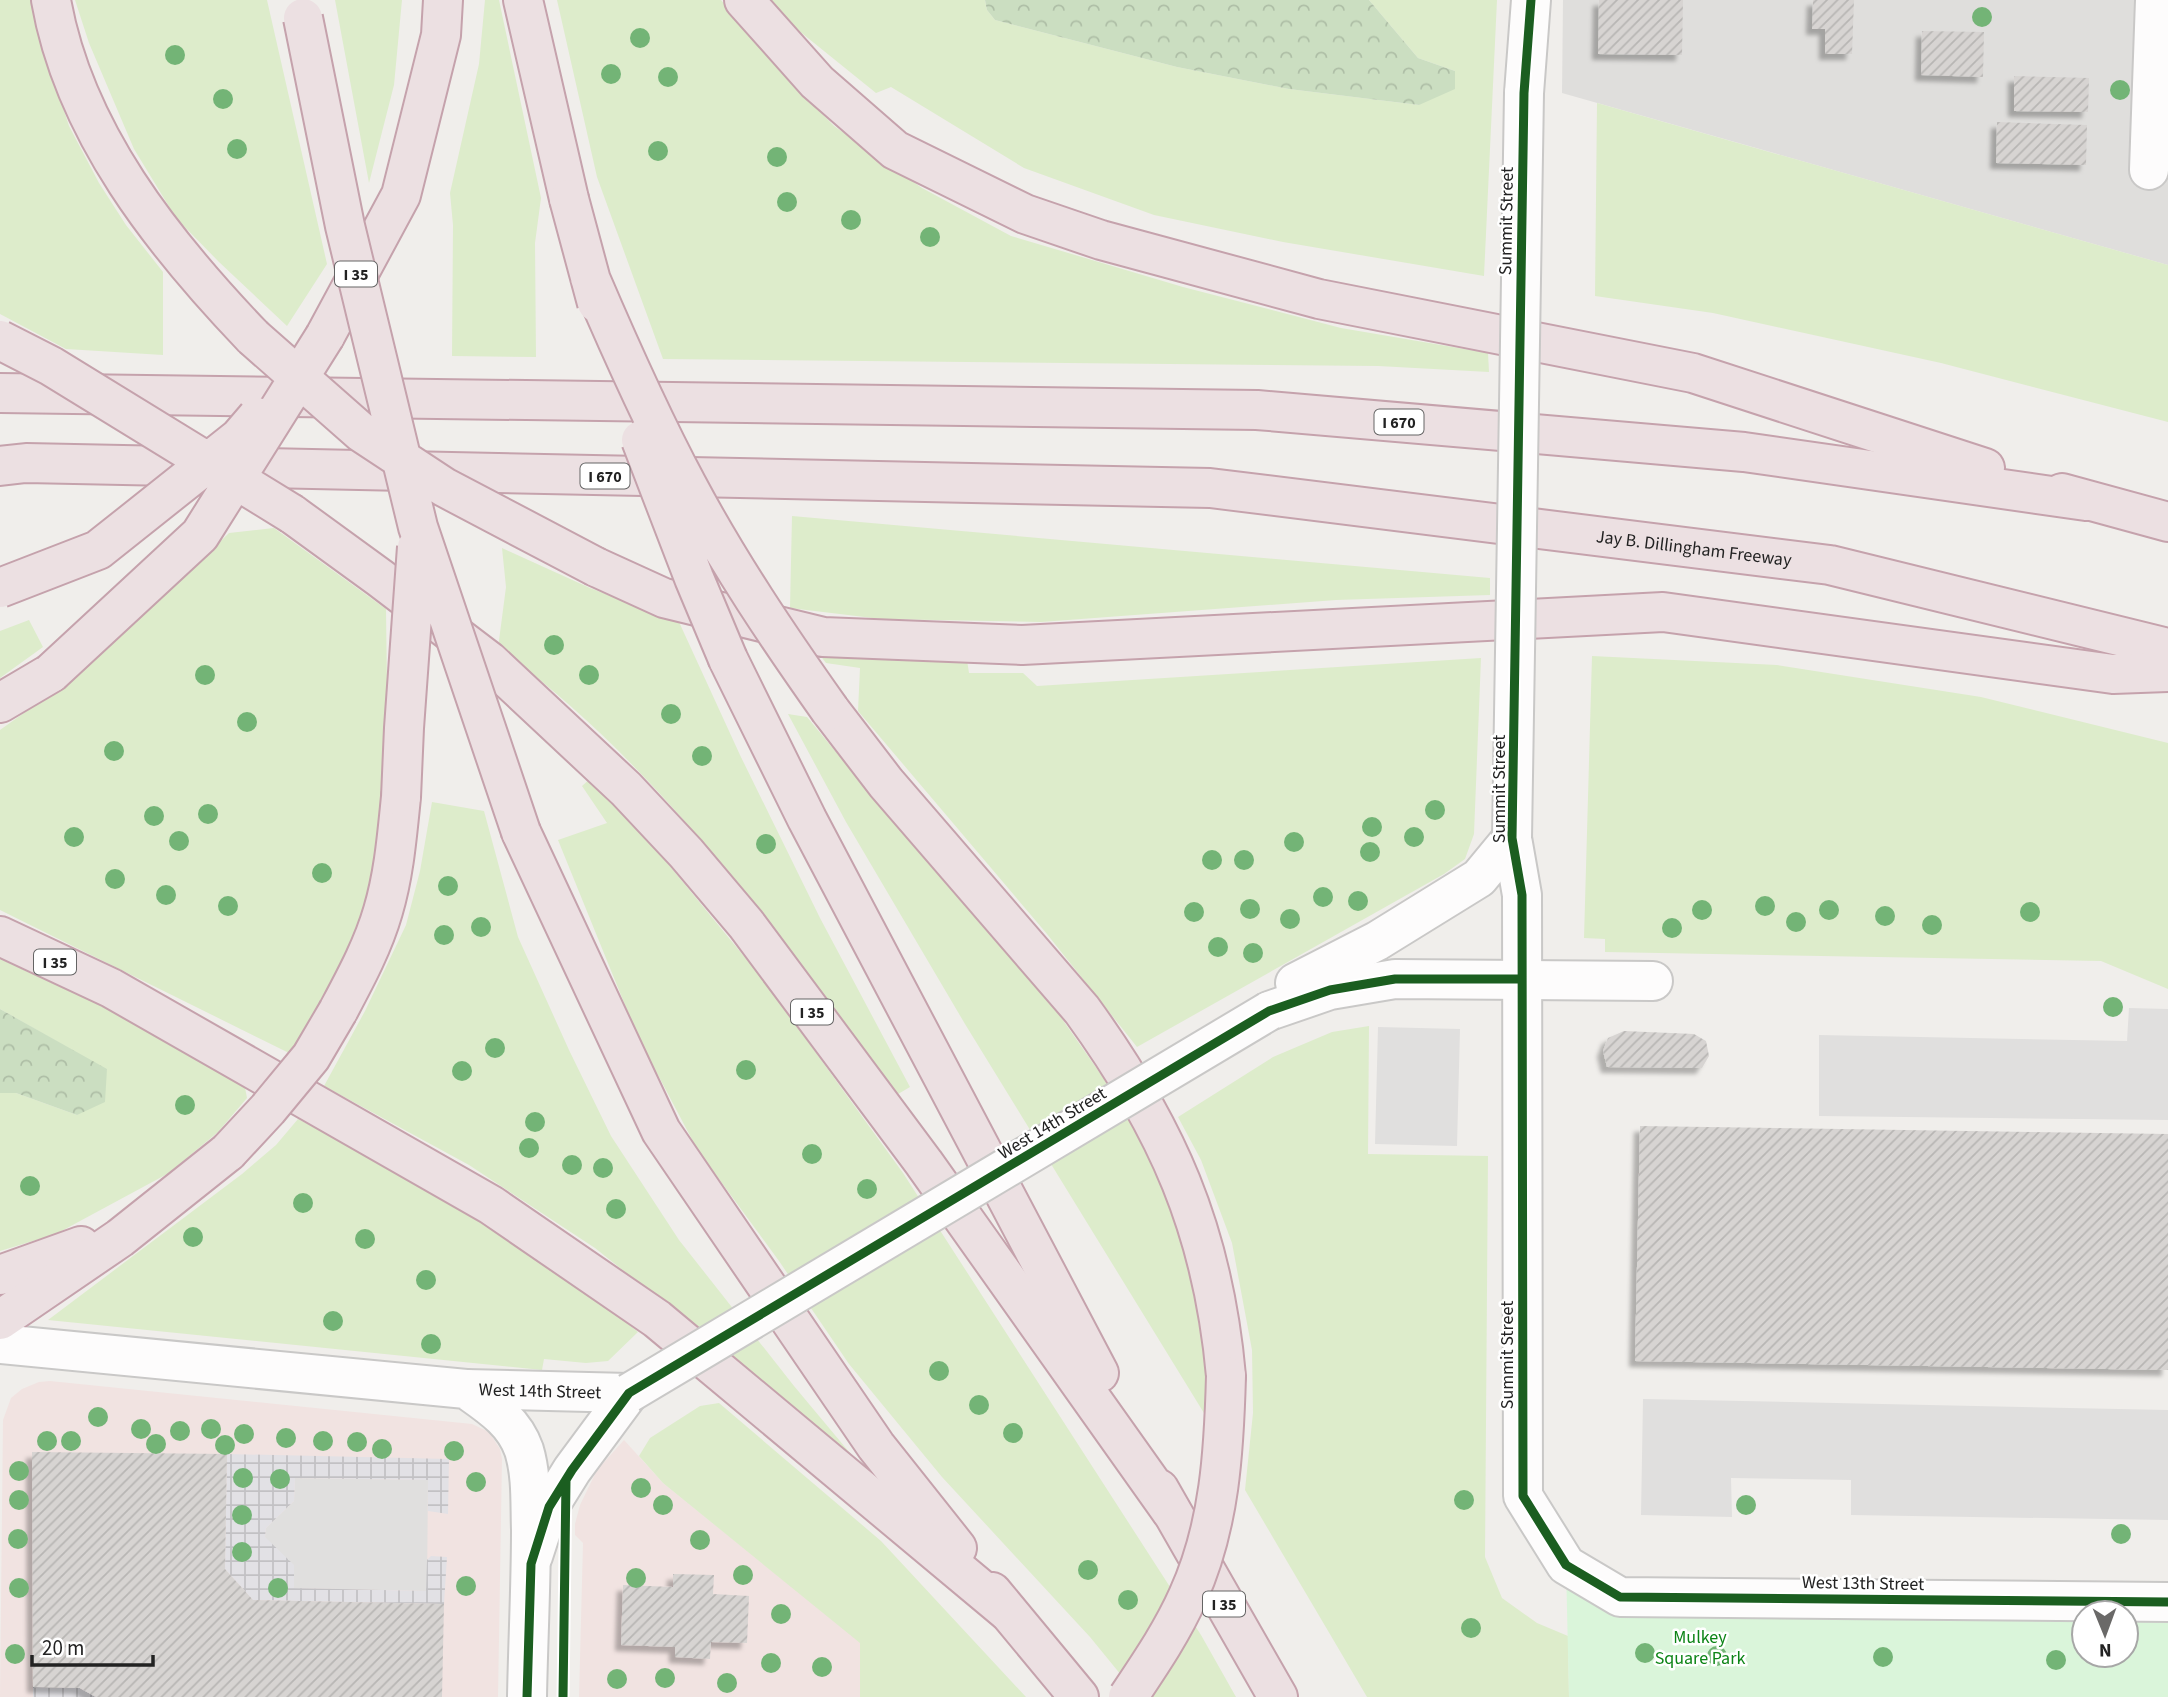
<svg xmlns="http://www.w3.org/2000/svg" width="2168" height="1697" font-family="'Source Sans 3',sans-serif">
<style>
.residential{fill:#dfdedc}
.commercial{fill:#f1e3e1}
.grass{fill:#ddeccb}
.forest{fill:url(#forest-crowns)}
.park{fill:#daf5da;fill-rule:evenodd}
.parking{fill:#e0dfde}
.plaza{fill:url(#plaza-grid)}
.building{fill:url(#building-hatch);filter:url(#shadow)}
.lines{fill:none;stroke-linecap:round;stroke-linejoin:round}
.minor-casing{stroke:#c9c8c7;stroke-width:42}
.tertiary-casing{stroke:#c9c8c7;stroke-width:42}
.motorway-casing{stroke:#c5a2ac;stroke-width:42}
.minor{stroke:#fdfcfc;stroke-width:38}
.tertiary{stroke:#fdfcfc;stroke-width:38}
.motorway{stroke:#ece0e2;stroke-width:38}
.minor-bridge-casing{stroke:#c9c8c7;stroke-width:42;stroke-linecap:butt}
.motorway-bridge-casing{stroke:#c5a2ac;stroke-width:42;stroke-linecap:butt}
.minor-bridge{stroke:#fdfcfc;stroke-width:38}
.motorway-bridge{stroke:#ece0e2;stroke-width:38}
.cycleway-casing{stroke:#fff;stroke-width:13}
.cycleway{stroke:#1b5e20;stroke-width:9}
.tree{fill:#73b476}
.labels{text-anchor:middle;stroke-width:5;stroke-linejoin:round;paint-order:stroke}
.shield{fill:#fff;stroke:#646464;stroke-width:2}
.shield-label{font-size:16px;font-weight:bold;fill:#222}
.street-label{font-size:18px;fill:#222;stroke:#fff}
.park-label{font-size:18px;fill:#0c8416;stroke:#fff}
</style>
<defs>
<pattern id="forest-crowns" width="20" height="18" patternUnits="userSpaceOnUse" patternTransform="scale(1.75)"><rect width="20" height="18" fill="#cbdec1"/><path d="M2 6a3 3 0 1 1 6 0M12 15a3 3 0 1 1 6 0" fill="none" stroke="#aebea6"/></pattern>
<pattern id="plaza-grid" width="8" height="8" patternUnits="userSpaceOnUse" patternTransform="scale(1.75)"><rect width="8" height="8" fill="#e2e1e5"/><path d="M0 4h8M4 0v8" fill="none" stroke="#c2c1c4"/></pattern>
<pattern id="building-hatch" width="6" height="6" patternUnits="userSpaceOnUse" patternTransform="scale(1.75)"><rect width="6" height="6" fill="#d7d4d2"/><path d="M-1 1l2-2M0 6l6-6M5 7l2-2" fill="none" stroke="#b8b6b4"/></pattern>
<filter id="shadow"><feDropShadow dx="-6" dy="6" stdDeviation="2" flood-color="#0004"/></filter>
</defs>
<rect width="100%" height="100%" fill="#f0eeeb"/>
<!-- residential -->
<path class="residential" d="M1563 0H2168V265L1562 93Z"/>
<!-- commercial -->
<path class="commercial" d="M50 1381 472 1424 489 1432 500 1449 502 1459 498 1697H0L3 1420 11 1398 22 1389 39 1382Z
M624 1440 663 1483 861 1643 860 1697H579L583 1543 575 1535V1524L580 1505 597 1470Z"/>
<!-- grass -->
<path class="grass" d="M0 0H34L40 36 69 126 99 183 126 225 163 272V355L66 349 0 314Z
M75 0H267L327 264 287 326 219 262 176 218 134 149 89 43Z
M335 0H402L394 85 369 183Z
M485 0H499L541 198 535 243 536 357 452 356 453 225 450 193 479 64Z
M557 0H721L770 60 834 126 922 188 1011 236 1183 287 1341 328 1488 353 1489 372 1378 366 663 359 597 177Z
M771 0H985L987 10 995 20 1177 67 1289 89 1419 105 1455 71 1418 58 1369 0H1497L1484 276 1283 242 1154 215 1024 168 891 87 876 93 793 26Z
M1597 103 2168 265V422L1941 363 1713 313 1595 296Z
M792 516 1490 578V595L1336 600 1041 622 881 619 790 608Z
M274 528 386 609 387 690 382 847 349 962 321 1010 289 1053 0 910V730L49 695 162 598 229 533Z
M502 548 590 588 679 622 740 755 820 918 910 1087 893 1097C779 934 661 766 498 648L506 587Z
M29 620 43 647 0 678V631Z
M816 650 967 660 969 673H1023L1037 686 1481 658 1474 834 1465 859 1444 874 1137 1047 1047 934 858 711 860 668 826 663Z
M1592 656 1777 665 1981 697 2168 743V989L2101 961 1605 952V939L1584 938Z
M788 714 807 717 928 863 1027 969 1142 1133 1172 1196 1210 1344 1207 1418 965 1024 846 822Z
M592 777 645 836 761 977 903 1173 1201 1635 1236 1697H1139L1090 1637 942 1477 849 1364 779 1261 697 1149 638 1037 558 840 607 823 582 786Z
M432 802 484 811 518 937 569 1050 611 1136 679 1240 794 1386 880 1489 760 1380 595 1248 469 1165 324 1086 365 1011 406 925 420 871Z
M0 959 106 1008 244 1082 247 1098 218 1132 169 1173 56 1234 0 1251V1093H16L77 1115 107 1070 0 1009Z
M1369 1026 1368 1154 1488 1156 1485 1557 1502 1598 1537 1623 1568 1636 1569 1697H1367L1245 1490 1253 1413 1252 1350 1232 1243 1201 1160 1178 1117 1273 1057 1332 1032Z
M298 1119 393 1168 576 1282 638 1332 608 1361 586 1363 544 1359 542 1370 48 1320 242 1174 276 1145Z
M719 1403 881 1541 1026 1697H860V1643L663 1483 639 1456 650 1438 700 1406Z"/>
<!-- forest -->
<path class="forest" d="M985 0H1369L1418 58 1455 71V89L1419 105 1289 89 1177 67 995 20 987 10Z
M0 1009 107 1069 105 1102 77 1115 16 1093H0Z"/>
<!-- park -->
<path class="park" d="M1566 1565 1620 1597 2168 1602V1697H1569ZM2084 1613H2126V1655H2084Z"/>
<!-- parking -->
<path class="parking" d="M2129 1008 2168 1009V1120L1819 1116V1035L2127 1041Z
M1378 1027 1460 1029 1457 1146 1375 1144Z
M1643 1399 2168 1410V1520L1851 1515V1480L1731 1478 1732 1517 1641 1515Z
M295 1478 428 1480 427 1591 294 1588 265 1537 266 1528 294 1501Z"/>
<!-- plaza -->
<path class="plaza" d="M227 1454 449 1459 448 1514 428 1511V1480L295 1478 294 1501 266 1528 265 1537 294 1565V1588L426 1591 427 1560 431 1556 447 1557 444 1604 253 1600 225 1569Z
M33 1687 80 1688 96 1697H33Z"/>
<!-- building -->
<path class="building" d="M1599 0H1683L1682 55 1598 54Z
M1813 0H1854L1852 54H1825V29H1812Z
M1922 31 1984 32 1983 77 1921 75Z
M2014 76 2089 78 2088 112 2014 111Z
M1997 122 2087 125 2086 165 1996 163Z
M1624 1031 1694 1034 1706 1041 1709 1056 1702 1068 1607 1067 1603 1051 1608 1038Z
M1640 1126 2168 1134V1370L1635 1361Z
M32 1452 227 1454 225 1569 253 1600 444 1604 442 1697H96L80 1688 33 1687Z
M673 1574 714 1575 713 1594 749 1596 747 1643 711 1642 710 1659 675 1657V1647L621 1645 623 1585 673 1587Z"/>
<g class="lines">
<defs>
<g id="minor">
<path d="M1524 93 1531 0"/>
<path d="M2149 170 2155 0"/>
<path d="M1512 838 1522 895 1523 1496 1566 1565 1620 1597 2168 1602"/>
<path d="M1295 983 1377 941 1479 878 1512 838"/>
<path d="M1269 1011 1330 990 1395 979 1653 981"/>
<path id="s1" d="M466 1389 629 1393"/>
<path d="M533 1556 549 1507 572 1470 629 1393"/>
</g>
<path id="tertiary" d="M0 1344 466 1389C490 1406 514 1421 524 1450 532 1476 530 1504 531 1530 531 1586 528 1642 527 1697"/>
<g id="motorway">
<path d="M51 0C74 132 163 243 253 337"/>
<path d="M523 0 569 199"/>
<path d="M744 0 817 82 895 150 1025 214 1101 240 1319 299 1693 373 1985 468"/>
<path d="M325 336 401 195 441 35 443 0"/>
<path d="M0 393 1257 410 1744 452 2086 501"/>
<path id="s2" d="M0 466 26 463 1210 488 1830 565 2168 648"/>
<path d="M2062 493 2168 522"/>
<path d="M292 514 380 578 489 661 626 789 686 853 746 924 924 1163 1171 1511"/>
<path d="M596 567 664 598 823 637 1022 645 1663 612 2113 674 2168 672"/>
<path d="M728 659 807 819 1099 1373"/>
<path d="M0 703 51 673"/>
<path d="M830 710 886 783 1082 1010C1167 1127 1213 1230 1226 1376"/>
<path d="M521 832 661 1131 876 1446 957 1548"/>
<path d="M0 936 111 988 491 1205 657 1319 1007 1611"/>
<path d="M338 1011C355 979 373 946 383 911 394 874 397 836 401 797"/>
<path d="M0 1275 81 1246"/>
<path d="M0 1320 120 1238 228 1152"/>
<path d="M1159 1489 1278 1697"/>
<path d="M992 1592 1079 1697"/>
</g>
</defs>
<!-- minor casing -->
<use href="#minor" class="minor-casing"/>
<!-- tertiary casing -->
<use href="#tertiary" class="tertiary-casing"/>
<!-- motorway casing -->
<use href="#motorway" class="motorway-casing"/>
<!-- minor -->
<use href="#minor" class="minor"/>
<!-- tertiary -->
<use href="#tertiary" class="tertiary"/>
<!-- motorway -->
<use href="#motorway" class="motorway"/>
<defs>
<path id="minor-bridge" d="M1512 838 1524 93
M629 1393 1269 1011"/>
<path id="motorway-bridge" d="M303 18 345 226 418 527 521 832
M569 199 597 303
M590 278C620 348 651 418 687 485 729 564 779 638 830 710
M253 337 362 433 444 487 596 567
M0 340 51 366 292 514
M641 440 694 578 728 659
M0 588 98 550 239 438 257 417
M51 673 200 535 325 336
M401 797 404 728 417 547
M228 1152 268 1109 311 1057 338 1011
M1128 1697C1150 1664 1172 1632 1188 1596 1220 1526 1224 1450 1226 1376"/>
</defs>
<!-- minor-bridge casing -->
<use href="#minor-bridge" class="minor-bridge-casing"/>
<!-- motorway-bridge casing -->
<use href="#motorway-bridge" class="motorway-bridge-casing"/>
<!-- minor-bridge -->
<use href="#minor-bridge" class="minor-bridge"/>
<!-- motorway-bridge -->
<use href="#motorway-bridge" class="motorway-bridge"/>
<defs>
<path id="cycleway" d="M1531 0 1524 93 1512 838 1522 895 1523 1496 1566 1565 1620 1597 2168 1602
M527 1697 531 1564 549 1507 572 1470 629 1393 1269 1011 1330 990 1395 979H1522
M563 1697 566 1480"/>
</defs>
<!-- cycleway casing -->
<use href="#cycleway" class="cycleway-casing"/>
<!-- cycleway -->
<use href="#cycleway" class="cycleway"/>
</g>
<!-- trees -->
<g class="tree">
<circle cx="1982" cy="17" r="10"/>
<circle cx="640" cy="38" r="10"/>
<circle cx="175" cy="55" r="10"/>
<circle cx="611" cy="74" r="10"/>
<circle cx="668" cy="77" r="10"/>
<circle cx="2120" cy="90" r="10"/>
<circle cx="223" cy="99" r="10"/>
<circle cx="237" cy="149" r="10"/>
<circle cx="658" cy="151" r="10"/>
<circle cx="777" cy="157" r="10"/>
<circle cx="787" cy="202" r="10"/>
<circle cx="851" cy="220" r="10"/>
<circle cx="930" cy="237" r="10"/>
<circle cx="554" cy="645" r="10"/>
<circle cx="205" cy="675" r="10"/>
<circle cx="589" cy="675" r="10"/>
<circle cx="671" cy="714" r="10"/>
<circle cx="247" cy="722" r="10"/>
<circle cx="114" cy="751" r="10"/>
<circle cx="702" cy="756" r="10"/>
<circle cx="1435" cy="810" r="10"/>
<circle cx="208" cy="814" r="10"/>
<circle cx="154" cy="816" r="10"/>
<circle cx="1372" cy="827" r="10"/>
<circle cx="74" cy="837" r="10"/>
<circle cx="1414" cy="837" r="10"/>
<circle cx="179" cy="841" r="10"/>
<circle cx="1294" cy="842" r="10"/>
<circle cx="766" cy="844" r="10"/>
<circle cx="1370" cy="852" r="10"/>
<circle cx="1212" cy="860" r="10"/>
<circle cx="1244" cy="860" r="10"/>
<circle cx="322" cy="873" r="10"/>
<circle cx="115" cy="879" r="10"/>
<circle cx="448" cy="886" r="10"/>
<circle cx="166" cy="895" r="10"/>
<circle cx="1323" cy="897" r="10"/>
<circle cx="1358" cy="901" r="10"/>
<circle cx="228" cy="906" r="10"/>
<circle cx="1765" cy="906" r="10"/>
<circle cx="1250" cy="909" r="10"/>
<circle cx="1702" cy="910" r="10"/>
<circle cx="1829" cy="910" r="10"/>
<circle cx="1194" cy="912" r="10"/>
<circle cx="2030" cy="912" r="10"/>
<circle cx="1885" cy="916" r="10"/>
<circle cx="1290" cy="919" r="10"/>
<circle cx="1796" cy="922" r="10"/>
<circle cx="1932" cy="925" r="10"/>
<circle cx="481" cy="927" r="10"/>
<circle cx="1672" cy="928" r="10"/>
<circle cx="444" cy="935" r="10"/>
<circle cx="1218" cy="947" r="10"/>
<circle cx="1253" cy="953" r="10"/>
<circle cx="2113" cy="1007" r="10"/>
<circle cx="495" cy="1048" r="10"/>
<circle cx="746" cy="1070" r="10"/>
<circle cx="462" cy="1071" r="10"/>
<circle cx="185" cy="1105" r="10"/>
<circle cx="535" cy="1122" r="10"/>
<circle cx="529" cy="1148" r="10"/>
<circle cx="812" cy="1154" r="10"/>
<circle cx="572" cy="1165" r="10"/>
<circle cx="603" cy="1168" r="10"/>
<circle cx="30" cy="1186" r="10"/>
<circle cx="867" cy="1189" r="10"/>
<circle cx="303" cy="1203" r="10"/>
<circle cx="616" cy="1209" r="10"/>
<circle cx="193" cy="1237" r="10"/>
<circle cx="365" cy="1239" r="10"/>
<circle cx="426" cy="1280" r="10"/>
<circle cx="333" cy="1321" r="10"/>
<circle cx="431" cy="1344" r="10"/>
<circle cx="939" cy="1371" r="10"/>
<circle cx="979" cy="1405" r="10"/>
<circle cx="98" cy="1417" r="10"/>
<circle cx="141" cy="1429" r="10"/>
<circle cx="211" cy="1429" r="10"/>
<circle cx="180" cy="1431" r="10"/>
<circle cx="1013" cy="1433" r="10"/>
<circle cx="244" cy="1434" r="10"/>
<circle cx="286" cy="1438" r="10"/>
<circle cx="47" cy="1441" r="10"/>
<circle cx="71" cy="1441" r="10"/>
<circle cx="323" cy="1441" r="10"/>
<circle cx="357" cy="1442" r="10"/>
<circle cx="156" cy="1444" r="10"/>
<circle cx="225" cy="1445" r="10"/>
<circle cx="382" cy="1449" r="10"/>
<circle cx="454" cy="1451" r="10"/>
<circle cx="19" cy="1471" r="10"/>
<circle cx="243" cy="1478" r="10"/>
<circle cx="280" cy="1479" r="10"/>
<circle cx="476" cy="1482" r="10"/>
<circle cx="641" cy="1488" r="10"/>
<circle cx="19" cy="1500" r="10"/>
<circle cx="1464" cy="1500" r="10"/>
<circle cx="663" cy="1505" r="10"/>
<circle cx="1746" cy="1505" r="10"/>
<circle cx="242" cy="1515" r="10"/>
<circle cx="2121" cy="1534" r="10"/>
<circle cx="18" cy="1539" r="10"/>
<circle cx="700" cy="1540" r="10"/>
<circle cx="242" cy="1552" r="10"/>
<circle cx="1088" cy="1570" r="10"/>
<circle cx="743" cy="1575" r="10"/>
<circle cx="636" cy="1578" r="10"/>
<circle cx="466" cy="1586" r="10"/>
<circle cx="19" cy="1588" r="10"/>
<circle cx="278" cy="1588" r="10"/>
<circle cx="1128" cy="1600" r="10"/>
<circle cx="781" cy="1614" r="10"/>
<circle cx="1471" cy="1628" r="10"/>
<circle cx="1645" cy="1653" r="10"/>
<circle cx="15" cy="1654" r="10"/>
<circle cx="1717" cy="1656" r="10"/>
<circle cx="1883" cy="1657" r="10"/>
<circle cx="2056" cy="1660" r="10"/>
<circle cx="771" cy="1663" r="10"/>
<circle cx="822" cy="1667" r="10"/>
<circle cx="665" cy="1678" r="10"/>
<circle cx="617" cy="1679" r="10"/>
<circle cx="727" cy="1683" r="10"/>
</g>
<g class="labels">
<!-- shield labels -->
<g class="shield">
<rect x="335" y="261.5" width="42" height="25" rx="5"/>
<rect x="1374.5" y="409.5" width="49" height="25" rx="5"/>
<rect x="580.5" y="463.5" width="49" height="25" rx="5"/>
<rect x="34" y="949.5" width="42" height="25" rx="5"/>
<rect x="791" y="999.5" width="42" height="25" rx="5"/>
<rect x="1203" y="1591.5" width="42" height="25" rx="5"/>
</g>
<g class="shield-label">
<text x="356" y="280">I 35</text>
<text x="1399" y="428">I 670</text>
<text x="605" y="482">I 670</text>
<text x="55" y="968">I 35</text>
<text x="812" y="1018">I 35</text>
<text x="1224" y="1610">I 35</text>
</g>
<!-- street labels -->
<g class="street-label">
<text transform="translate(1506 221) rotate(-89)" y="6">Summit Street</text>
<text dy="6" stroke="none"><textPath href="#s2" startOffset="1698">Jay B. Dillingham Freeway</textPath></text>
<text transform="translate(1499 789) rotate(-90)" y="6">Summit Street</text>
<text transform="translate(1052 1123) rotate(-31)" y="6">West 14th Street</text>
<text transform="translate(1507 1355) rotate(-90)" y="6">Summit Street</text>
<text dy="6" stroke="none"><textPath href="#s1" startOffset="74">West 14th Street</textPath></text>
<text transform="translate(1863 1583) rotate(1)" y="6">West 13th Street</text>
</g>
<!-- park labels -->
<g class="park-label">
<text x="1700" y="1643">Mulkey<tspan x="1700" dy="21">Square Park</tspan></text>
</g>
</g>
<!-- north arrow -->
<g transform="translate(2105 1634) rotate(179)"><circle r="33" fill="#ffffff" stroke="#a7a7a7" stroke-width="2"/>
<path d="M0-5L12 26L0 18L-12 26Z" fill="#6a6968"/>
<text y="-10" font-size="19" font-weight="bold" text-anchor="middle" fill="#222222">N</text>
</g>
<!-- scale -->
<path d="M32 1655v10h121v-10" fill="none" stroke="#222222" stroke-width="3.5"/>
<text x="42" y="1655" font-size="21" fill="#222222" stroke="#ffffff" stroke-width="5" paint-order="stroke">20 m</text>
</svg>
